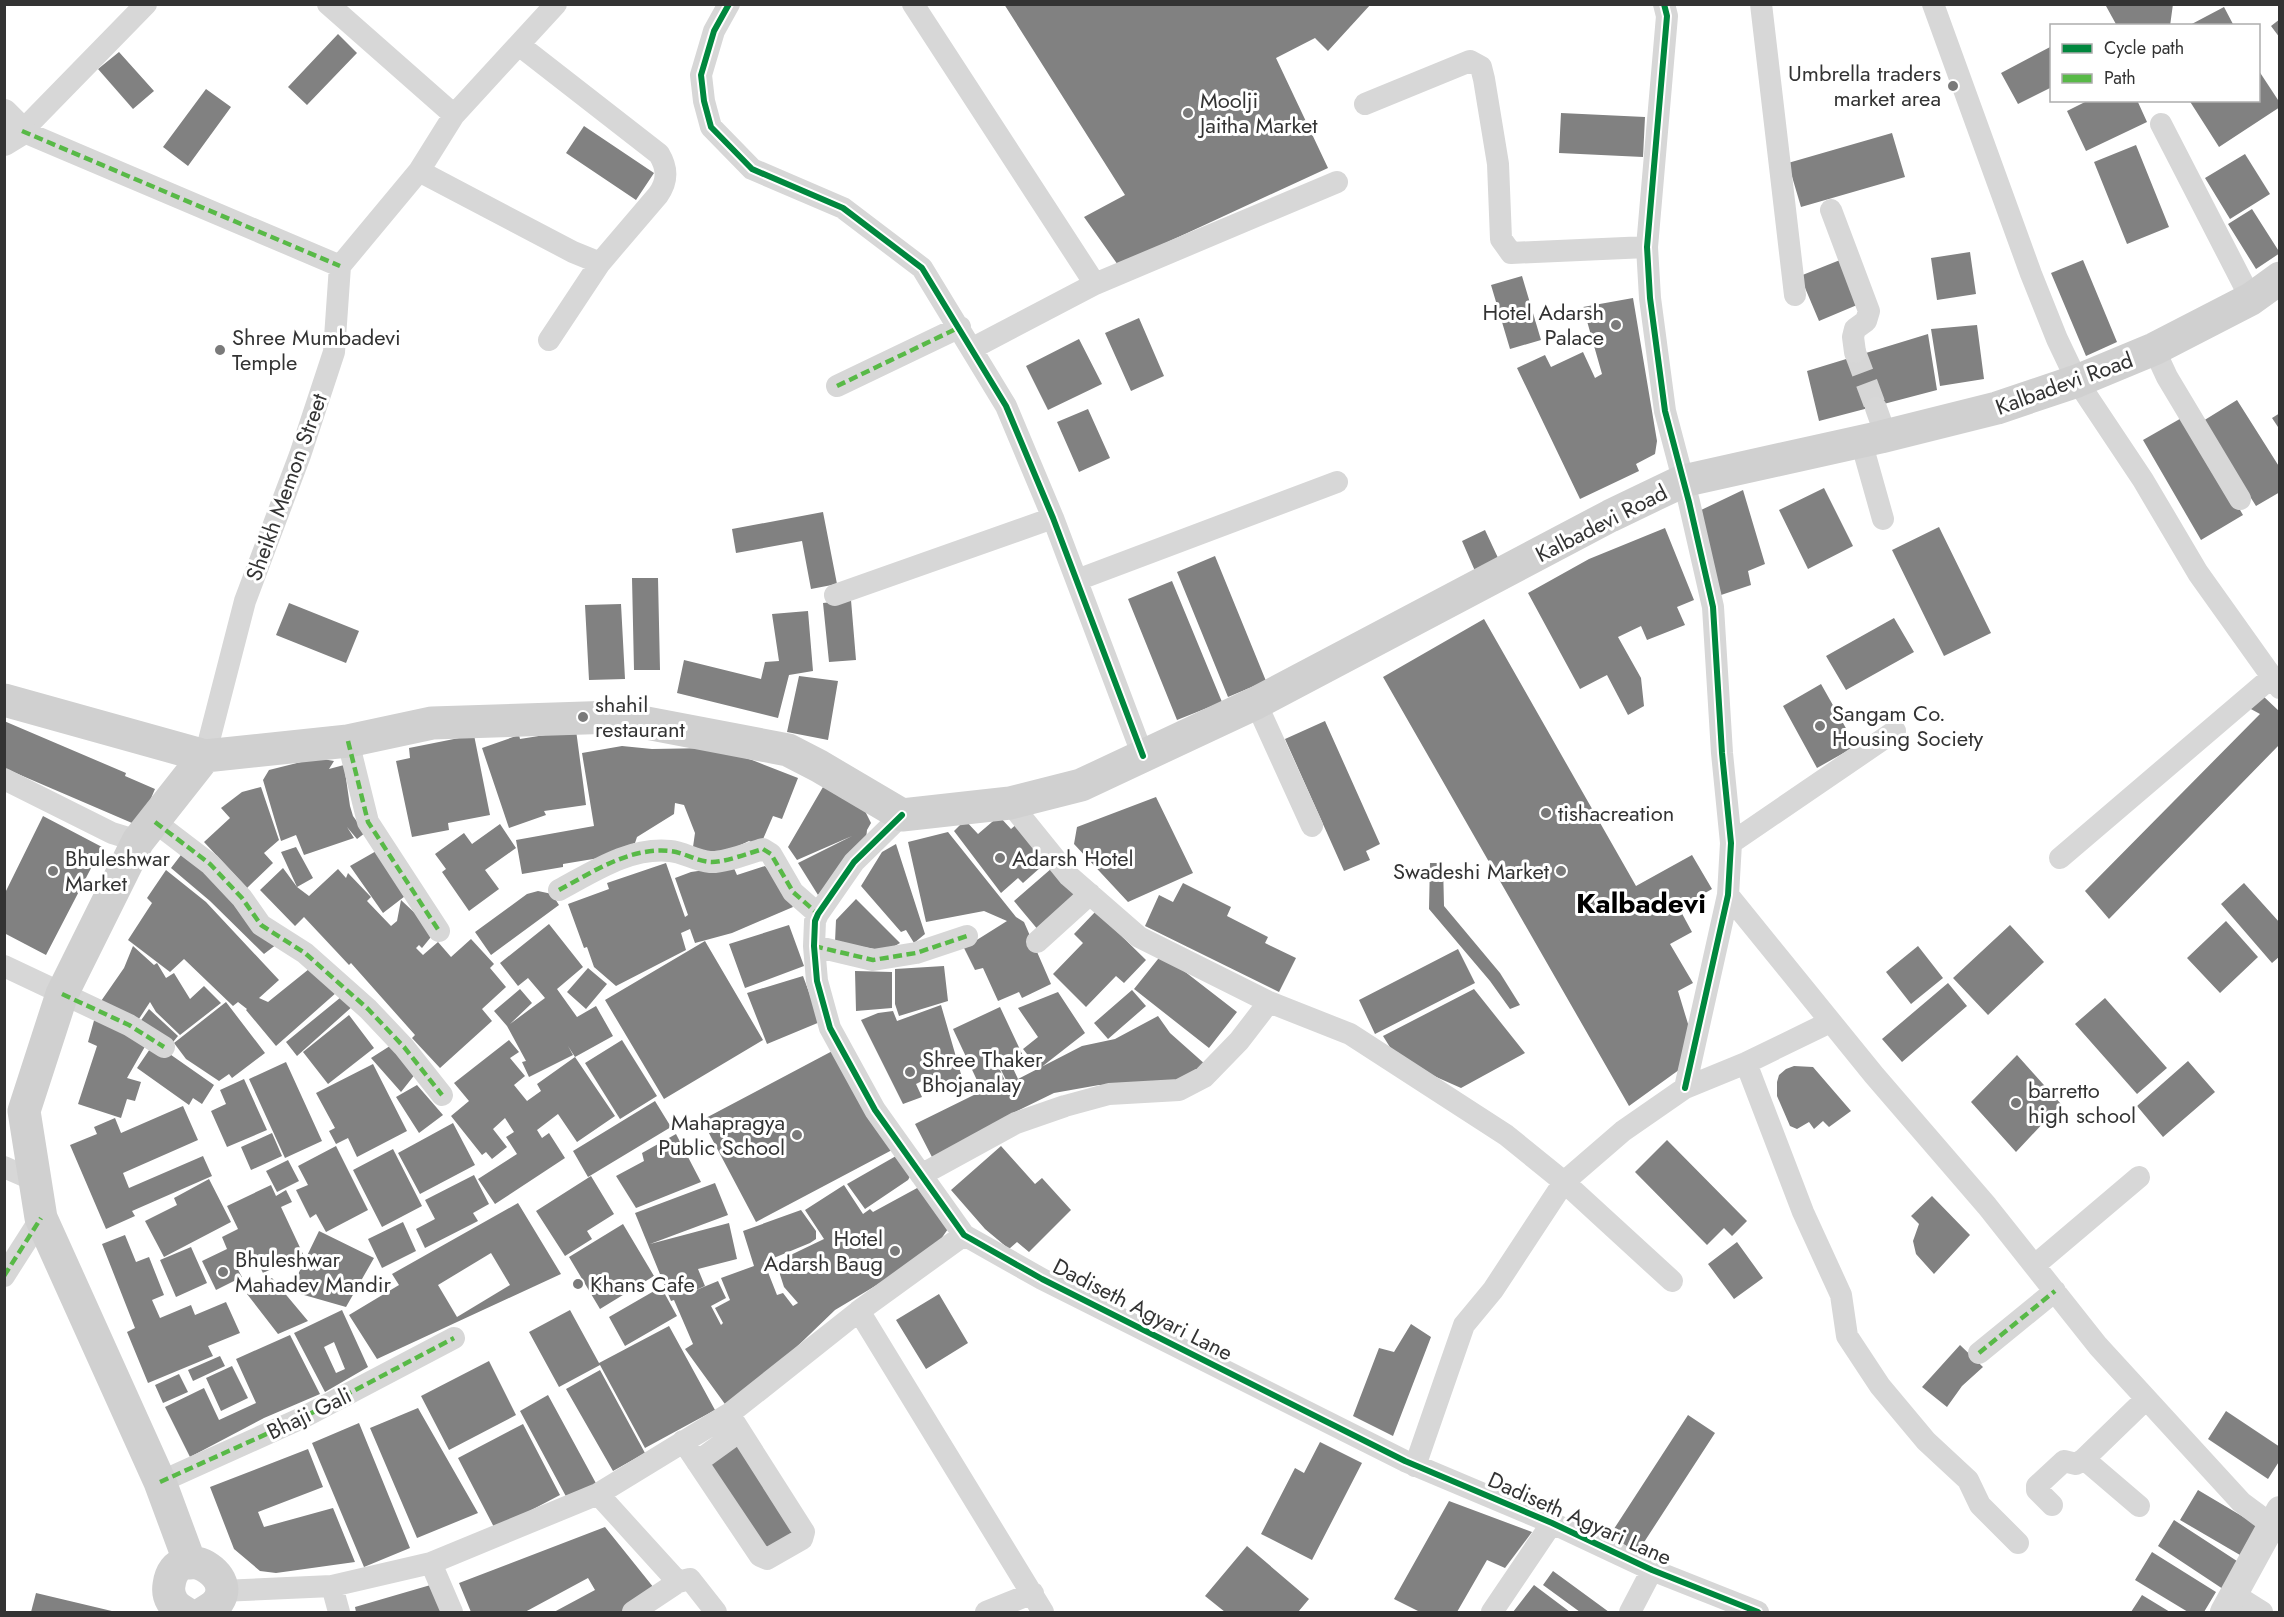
<svg xmlns="http://www.w3.org/2000/svg" width="2284" height="1617" font-family="Jost,sans-serif">
<style>
.building{fill:#818181;fill-rule:evenodd}
.lines{fill:none;stroke-linecap:round;stroke-linejoin:round}
.minor-tunnel{stroke:#d6d6d6;stroke-width:22;stroke-dasharray:22 11;stroke-linecap:butt}
.minor{stroke:#d7d7d7;stroke-width:22}
.tertiary{stroke:#d7d7d7;stroke-width:28}
.secondary{stroke:#d0d0d0;stroke-width:33}
.quiet{stroke:#58b947;stroke-width:4.5;stroke-dasharray:9 4.5;stroke-linecap:butt}
.cycleway-casing{stroke:#fff;stroke-width:10}
.cycleway{stroke:#00873e;stroke-width:6}
.poi-dot{fill:#7a7a7a;stroke:#fff;stroke-width:2}
.labels{text-anchor:middle;stroke-width:6;stroke-linejoin:round;paint-order:stroke}
.poi-label{font-size:22px;fill:#333;stroke:#fff;text-anchor:start}
.street-label{font-size:22px;fill:#333;stroke:#fff}
.district-label{font-size:28px;font-weight:bold;fill:#000;stroke:#fff}
</style>
<rect width="100%" height="100%" fill="#fff"/>
<!-- building -->
<path class="building" d="M1004 4H1371L1328 51 1315 38 1276 58 1328 168 1118 265 1084 217 1125 195Z
M2108 4H2173L2170 26H2117L2106 6Z
M2224 7 2234 26H2188Z
M2280 19V38L2271 26Z
M338 34 357 53 307 105 288 87Z
M2052 46V87L2018 104 2001 73Z
M119 52 154 91 133 109 98 69Z
M2259 71 2280 103V107L2219 147 2189 100H2259Z
M206 89 231 107 188 166 163 147Z
M2089 100H2137L2147 122 2086 151 2067 111Z
M1561 113 1645 117 1643 157 1559 153Z
M584 126 654 173 636 200 566 153Z
M1892 133 1905 177 1801 207 1788 163Z
M2136 145 2169 227 2127 244 2094 162Z
M2245 154 2270 194 2230 219 2205 178Z
M2252 209 2280 253 2256 269 2228 224Z
M1970 252 1976 294 1937 300 1931 258Z
M1840 260 1857 305 1819 321 1800 276Z
M2083 260 2117 342 2086 356 2051 273Z
M1522 276 1541 340 1510 349 1491 285Z
M1633 298 1657 441 1655 454 1636 464 1639 471 1580 499 1517 368 1545 355 1551 367 1583 352 1595 378 1602 374 1583 307Z
M1139 318 1164 376 1131 391 1105 333Z
M1977 325 1984 379 1940 386 1931 329Z
M1928 334 1937 390 1819 421 1807 371Z
M1079 339 1102 384 1048 410 1026 366Z
M2237 400 2280 468V492L2256 506 2203 421Z
M1088 409 1110 458 1079 472 1057 422Z
M2280 413V430L2272 418Z
M2185 416 2243 515 2201 540 2143 440Z
M1824 488 1853 546 1808 569 1779 510Z
M1743 490 1765 564 1748 571 1751 585 1721 595 1699 511Z
M823 512 837 584 811 589 802 541 736 553 732 529Z
M1939 527 1991 633 1944 656 1892 550Z
M1665 528 1694 600 1677 607 1685 625 1647 640 1641 626 1618 637 1641 678 1644 706 1628 715 1607 675 1580 689 1528 593 1589 559Z
M1485 530 1499 560 1475 571 1462 541Z
M1215 556 1266 681 1228 697 1177 572Z
M632 578H658L660 670H634Z
M1172 581 1222 702 1177 720 1128 599Z
M851 600 856 660 829 662 823 603Z
M289 603 359 631 346 663 276 635Z
M621 604 625 679 589 680 585 605Z
M808 611 813 671 789 675 778 718 677 693 684 660 761 679 765 662 779 661 772 614Z
M1894 618 1914 652 1846 690 1826 656Z
M1484 619 1636 886 1692 855 1712 889 1679 908 1692 932 1670 944 1693 983 1678 991 1692 1037 1683 1067 1629 1106 1383 677Z
M799 676 838 681 828 740 787 732Z
M1821 684 1856 746 1817 768 1783 706Z
M2262 695 2280 712V744L2109 919 2085 891 2260 714 2249 708Z
M4 721 126 773 125 776 155 789 139 826 4 768Z
M1325 721 1380 844 1366 851 1370 860 1344 871 1285 739Z
M576 730 586 805 544 811 546 815 509 828 482 748 519 735 520 739Z
M474 735 490 815 448 823 449 830 412 837 396 761 410 758 409 748Z
M622 746 652 749 713 748 752 760 798 778 782 819 773 816 760 846 749 841 713 858 693 847 695 833 684 805 675 803 674 814 637 837 635 843 599 858 563 864V867L522 874 516 840 594 826 582 753Z
M317 758 334 761 329 769 344 765 350 806 353 816 365 833 357 839 347 827 354 838 304 855 296 835 281 841 263 780 269 770Z
M261 787 279 840 264 853 273 863 247 888 204 842 230 818 221 808 242 792Z
M823 787 863 807 871 823 867 830 866 839 818 895 798 863 852 836 797 860 788 847Z
M1156 797 1193 873 1128 902 1074 844 1077 827Z
M43 816 102 847 46 955 4 933V895Z
M999 816 1011 829 1019 822 1050 859 1023 883 1018 878 1001 893 954 831 965 820 978 834Z
M500 824 516 848 485 870 499 889 469 911 442 872 446 869 435 854 464 833 472 844Z
M948 832 1016 917 1024 922 1051 984 1022 998 1019 992 998 1001 983 968 975 970 964 948 1007 921 984 911 926 922 908 842Z
M896 844 925 934 914 943 906 930 901 932 861 886 882 852Z
M296 847 313 878 297 887 309 896 338 869 346 878 348 873 371 897 367 901 391 926 397 921 401 900 435 932 422 948 419 945 416 948 423 955 438 942 451 957 471 939 494 964 490 968 506 987 482 1009 492 1021 440 1068 412 1038 415 1035 351 963 349 965 304 917 295 926 260 890 283 868 297 887 281 852Z
M378 850 409 893 383 913 350 866Z
M184 851 277 944 264 954 210 901 171 868Z
M666 863 685 917 688 915 675 878 691 872 733 866 737 875 765 866 778 881 793 907 732 933 695 943 690 929 681 933 686 950 616 986 594 967 587 947 584 948 568 904 609 889 607 883Z
M1430 863H1443L1444 906 1500 973 1520 1005 1510 1009 1490 981 1429 909Z
M1052 868 1078 898 1039 931 1014 901Z
M166 870 206 902 279 980 259 998 268 1002 309 969 337 992 276 1046 246 1010 247 1009 238 1002 233 1006 184 959 170 972 128 940 152 903 147 898Z
M1183 883 1231 907 1227 916 1268 937 1265 943 1296 958 1279 992 1145 926 1159 895 1173 902Z
M2244 883 2280 923V956L2272 963 2221 904Z
M538 891 552 894 559 905 491 955 475 932 527 894Z
M856 899 900 943 886 951 835 942 836 920Z
M1096 911 1146 960 1124 983 1116 976 1086 1007 1053 974 1083 943 1074 934Z
M2226 921 2258 957 2220 993 2187 958Z
M549 924 583 967 557 989 577 1017 596 1006 613 1036 575 1057 568 1046 573 1055 529 1077 522 1062 526 1061 507 1026 494 1011 520 989 532 1003 510 1024 545 998 528 978 518 986 500 963Z
M789 925 804 966 745 988 729 944Z
M2010 925 2044 962 1988 1015 1953 978Z
M705 941 763 1040 664 1099 605 1000Z
M133 946 154 965 157 963 166 978 174 973 190 999 204 986 221 1003 180 1035 156 1012 150 1002 135 1025 99 1004 124 968Z
M1918 946 1943 978 1911 1004 1886 972Z
M1458 949 1475 983 1375 1034 1359 1000Z
M1162 954 1237 1012 1209 1048 1134 989Z
M944 966 948 1001 899 1016 895 1004V969Z
M588 968 607 984 586 1009 567 992Z
M855 971 892 972V1008L856 1011Z
M803 976 820 1022 767 1044 747 993Z
M1948 983 1967 1006 1902 1062 1882 1039Z
M1474 989 1525 1053 1461 1088 1398 1060 1383 1036Z
M1132 990 1146 1006 1108 1039 1094 1023Z
M1058 992 1085 1033 1039 1069 1023 1049 1038 1037 1018 1008Z
M346 993 354 1005 297 1056 286 1042Z
M2105 998 2167 1068 2137 1094 2075 1024Z
M226 1002 265 1053 232 1078 229 1074 219 1081 186 1059 174 1043Z
M941 1005 963 1081 942 1090 936 1074 916 1084 922 1097 903 1104 861 1020 878 1013 893 1011 897 1021Z
M1000 1007 1024 1058 1011 1064 1018 1079 1082 1046 1115 1039 1158 1016 1170 1033 1206 1065 1178 1082 1099 1085 1054 1093 1013 1113 933 1159 915 1124 982 1091 953 1029ZM992 1052 1008 1084 1000 1087 998 1084 1005 1081Z
M149 1009 178 1036 169 1047 137 1026Z
M349 1015 374 1048 328 1084 303 1052Z
M95 1017 147 1043 127 1078 141 1082 135 1101 127 1099 121 1118 78 1104 97 1046 88 1042Z
M509 1040 519 1052 510 1058 525 1076 514 1085 527 1101 541 1091 537 1084 575 1057 615 1116 577 1142 558 1114 537 1130 542 1138 549 1133 565 1158 495 1204 478 1179 517 1154 506 1137 514 1132 505 1118 493 1129 507 1147 492 1159 486 1152 482 1155 451 1116 469 1101 454 1083Z
M622 1040 657 1096 620 1119 585 1063Z
M154 1043 214 1085 202 1104 193 1098 189 1105 137 1068Z
M393 1044 416 1073 401 1092 371 1058Z
M838 1048 892 1150 756 1222 702 1120Z
M2017 1055 2061 1104 2016 1152 1971 1102Z
M2188 1061 2215 1092 2163 1137 2137 1106Z
M286 1062 322 1141 285 1158 249 1079Z
M373 1064 407 1131 357 1157 348 1138 336 1144 329 1131 335 1128 316 1093Z
M1794 1066 1813 1067 1851 1111 1829 1127 1823 1121 1814 1129 1809 1122 1797 1129 1790 1126 1777 1096V1082L1779 1075 1786 1069Z
M244 1079 267 1130 227 1147 211 1111 226 1104 220 1090Z
M417 1085 443 1115 419 1133 396 1097Z
M655 1101 671 1127 588 1177 573 1151Z
M183 1106 198 1140 123 1173 129 1188 203 1156 212 1176 132 1211 135 1216 106 1229 70 1145 97 1134 94 1127 115 1118 121 1133Z
M453 1123 475 1165 420 1194 398 1153Z
M272 1133 282 1156 251 1170 241 1147Z
M676 1134 701 1182 636 1208 616 1176 644 1161 642 1153Z
M1667 1140 1747 1221 1732 1236 1724 1228 1707 1245 1635 1172Z
M336 1146 368 1210 326 1232 316 1214 310 1218 296 1190 308 1185 298 1166Z
M1001 1146 1035 1184 1042 1178 1071 1210 1029 1252 1017 1242 1009 1249 985 1229 951 1190Z
M393 1149 422 1206 382 1227 353 1170Z
M896 1156 912 1173 908 1180 865 1209 847 1184Z
M288 1160 299 1181 277 1192 266 1171Z
M474 1175 489 1204 473 1213 478 1221 425 1248 416 1229 435 1219 425 1200Z
M591 1176 614 1214 587 1231 592 1239 565 1256 536 1211Z
M209 1179 231 1222 164 1257 145 1221 177 1205 174 1198Z
M715 1183 728 1215 650 1244 729 1223 737 1259 698 1269 705 1286 682 1296 718 1281 726 1298 711 1306 721 1325 723 1323 715 1308 730 1300 721 1278 754 1266 743 1231 801 1210 816 1231V1239L810 1243 764 1262 777 1295 783 1293 793 1306 798 1303 784 1287 776 1262 824 1239 805 1210 844 1185 863 1214 870 1209 873 1212 919 1187 950 1226 941 1239 912 1264 835 1310 730 1411 685 1349 693 1344 674 1300 671 1301 635 1213Z
M271 1185 276 1196 286 1190 292 1202 281 1207 303 1254 263 1273 255 1257 236 1266 242 1277 216 1290 202 1261 227 1249 222 1237 238 1229 227 1206Z
M1932 1196 1970 1235 1934 1274 1916 1254 1913 1241 1919 1224 1911 1216Z
M518 1203 561 1274 377 1359 349 1315 399 1285 392 1274ZM491 1253 510 1285 457 1317 438 1285Z
M403 1222 416 1251 382 1268 368 1239Z
M623 1224 654 1276 600 1309 569 1257Z
M319 1231 374 1258 346 1307 290 1291Z
M125 1235 136 1262 149 1257 164 1295 152 1300 160 1318 191 1305 195 1315 226 1302 240 1333 208 1346 213 1356 148 1383 127 1332 135 1328 102 1244Z
M1737 1242 1763 1278 1734 1299 1708 1264Z
M191 1247 207 1283 176 1297 160 1260Z
M272 1278 308 1321 278 1334 247 1294Z
M661 1287 677 1316 625 1346 609 1317Z
M939 1294 968 1343 926 1369 896 1320Z
M342 1310 368 1367 325 1392 294 1333ZM334 1342 345 1369 336 1373 324 1347Z
M570 1310 599 1363 669 1326 715 1410 645 1448 600 1365 559 1387 529 1332Z
M1411 1324 1431 1337 1393 1436 1353 1416 1379 1348 1394 1352Z
M290 1335 320 1394 264 1418 190 1457 165 1407 204 1388 219 1420 256 1403 236 1359Z
M1960 1345 1983 1367 1962 1386 1947 1407 1922 1387Z
M220 1356 225 1366 193 1381 188 1370Z
M489 1361 516 1415 449 1450 421 1396Z
M232 1366 248 1398 221 1411 206 1378Z
M600 1370 645 1453 613 1471 566 1389Z
M179 1374 188 1392 163 1403 155 1385Z
M548 1395 598 1487 569 1502 520 1411Z
M418 1408 478 1513 417 1538 370 1428Z
M2226 1411 2280 1447V1460L2268 1479 2208 1439Z
M1688 1415 1715 1433 1637 1553 1610 1535Z
M359 1423 410 1548 364 1567 312 1443Z
M523 1424 560 1495 495 1529 458 1458Z
M738 1441 797 1534 764 1554 706 1461Z
M1320 1442 1362 1463 1312 1560 1261 1534 1295 1468 1304 1473Z
M308 1449 323 1487 258 1512 264 1527 333 1508 355 1562 276 1573 260 1571 234 1549 210 1487Z
M2198 1490 2257 1525 2240 1555 2180 1520Z
M1449 1501 1532 1532 1505 1568 1487 1560 1457 1612H1420L1394 1599Z
M2174 1520 2240 1563 2223 1589 2158 1546Z
M605 1527 658 1593 627 1612H554L595 1590 588 1578 525 1612H471L459 1583Z
M1247 1546 1309 1599 1298 1612H1225L1205 1596Z
M2152 1552 2216 1592 2204 1612H2188L2135 1580Z
M1553 1571 1609 1612H1580L1543 1585Z
M434 1584 444 1612H356L355 1607Z
M1534 1585 1570 1612H1513Z
M36 1593 116 1612H31Z
M2142 1595 2170 1612H2131Z"/>
<g class="lines">
<!-- minor-tunnel -->
<path class="minor-tunnel" d="M1855 352 1876 408"/>
<!-- minor -->
<path class="minor" d="M146 4 22 131 340 266
M328 4 454 115
M729 4 714 31 701 75 704 101 711 127 752 169 843 208 922 268 1006 406 1053 518 1143 756
M913 4 1095 284
M1664 4 1667 16 1647 247 1650 298 1665 411 1689 502 1713 607 1722 753 1731 843 1728 895 1685 1088
M1761 4 1795 295
M1933 4 2031 274 2057 339 2077 381 2143 480 2198 573 2280 688
M519 45 659 154C668 169 668 181 658 195L600 263 549 340
M1365 104 1470 61 1481 67 1484 79 1498 164 1501 239 1511 253 1647 247
M2161 124 2251 299
M419 171 573 252 600 263
M1831 210 1869 311 1866 321 1855 329 1853 337 1855 352
M973 348 1095 284 1337 182
M2154 349 2167 377 2240 499
M837 386 960 327
M1876 408 1886 436
M1861 441 1883 519
M1077 580 1337 482
M835 595 1053 518
M1256 703 1312 826
M348 741 368 822 439 931
M205 756 245 601 300 455 334 352 340 266 419 171 454 115 556 4
M4 779 112 833 138 841
M1010 803 1069 876 1139 937 1269 1002 1350 1034 1506 1135 1564 1182 1672 1281
M902 815 854 862 818 914 815 921 814 946 817 981 830 1028 875 1110 964 1235 1042 1279 1405 1461 1552 1523 1652 1570 1758 1612
M155 822 210 864 242 898 261 925 305 953 368 1009 404 1047 442 1095
M1731 843 1895 731
M2060 858 2272 677
M559 890C593 872 629 847 670 851 683 852 696 861 710 862 723 863 749 853 763 849L771 854 793 892 818 914
M1728 895 1874 1075 1987 1206 2098 1346 2241 1502 2272 1525
M1037 942 1090 894
M814 946 873 960 916 953 967 936
M4 966 129 1025 164 1047
M1746 1063 1803 1212 1841 1295 1847 1336 1880 1386 1926 1441 1968 1480 1980 1505 2018 1543
M4 1167 36 1181
M921 1175 1016 1123 1065 1106 1109 1094 1179 1090 1204 1077 1239 1041 1269 1002
M2035 1265 2139 1177
M4 1276 41 1218
M859 1311 1043 1612
M1979 1353 2055 1291
M683 1441 760 1556 767 1559 802 1539 804 1532 729 1414
M2084 1459 2139 1506
M697 1462 740 1431
M1415 1466 1464 1325 1493 1290 1564 1182 1623 1131 1685 1088 1746 1063 1830 1022
M160 1482 302 1418 454 1338
M598 1494 678 1582 690 1579 716 1612
M2052 1505 2037 1490V1486L2064 1461 2076 1464 2084 1459 2146 1399
M431 1563 452 1612
M332 1586 339 1612
M221 1591 332 1586 431 1563 598 1494 729 1414 859 1311 964 1235
M2235 1595 2262 1612
M633 1612 678 1582
M986 1612 1033 1593
M1492 1612 1552 1523
M1630 1612 1652 1570"/>
<!-- tertiary -->
<path class="tertiary" d="M4 113 22 131 4 142
M2224 1612 2280 1510"/>
<!-- secondary -->
<path class="secondary" d="M4 700 205 756 348 741 432 723 615 717 788 750 819 766 902 815 1010 803 1081 785 1256 703 1610 516 1683 481 1881 437 1997 408 2077 381 2154 349 2251 299 2280 278
M190 1563 160 1482 41 1218 24 1111 62 994 138 841 205 756
M184 1612C174 1607 167 1598 169 1585 176 1532 256 1585 205 1612"/>
<!-- quiet -->
<path class="quiet" d="M22 131 340 266
M837 386 960 327
M348 741 368 822 439 931
M155 822 210 864 242 898 261 925 305 953 368 1009 404 1047 442 1095
M559 890C593 872 629 847 670 851 683 852 696 861 710 862 723 863 749 853 763 849L771 854 793 892 818 914
M814 946 873 960 916 953 967 936
M62 994 129 1025 164 1047
M4 1276 41 1218
M1979 1353 2055 1291
M160 1482 302 1418 454 1338"/>
<defs>
<path id="cycleway" d="M729 4 714 31 701 75 704 101 711 127 752 169 843 208 922 268 1006 406 1053 518 1143 756
M1664 4 1667 16 1647 247 1650 298 1665 411 1689 502 1713 607 1722 753 1731 843 1728 895 1685 1088
M902 815 854 862 818 914 815 921 814 946 817 981 830 1028 875 1110 964 1235 1042 1279 1405 1461 1552 1523 1652 1570 1758 1612"/>
</defs>
<!-- cycleway casing -->
<use href="#cycleway" class="cycleway-casing"/>
<!-- cycleway -->
<use href="#cycleway" class="cycleway"/>
</g>
<!-- markers -->
<g class="poi-dot">
<circle cx="1953" cy="86" r="6"/>
<circle cx="1188" cy="113" r="6"/>
<circle cx="1616" cy="325" r="6"/>
<circle cx="220" cy="350" r="6"/>
<circle cx="583" cy="717" r="6"/>
<circle cx="1820" cy="726" r="6"/>
<circle cx="1546" cy="813" r="6"/>
<circle cx="1000" cy="858" r="6"/>
<circle cx="53" cy="871" r="6"/>
<circle cx="1561" cy="871" r="6"/>
<circle cx="910" cy="1072" r="6"/>
<circle cx="2016" cy="1103" r="6"/>
<circle cx="797" cy="1135" r="6"/>
<circle cx="895" cy="1251" r="6"/>
<circle cx="223" cy="1272" r="6"/>
<circle cx="578" cy="1284" r="6"/>
</g>
<g class="labels">
<!-- poi labels -->
<g class="poi-label">
<text x="1941" y="81" text-anchor="end">Umbrella traders<tspan x="1941" dy="25">market area</tspan></text>
<text x="1200" y="108">Moolji<tspan x="1200" dy="25">Jaitha Market</tspan></text>
<text x="1604" y="320" text-anchor="end">Hotel Adarsh<tspan x="1604" dy="25">Palace</tspan></text>
<text x="232" y="345">Shree Mumbadevi<tspan x="232" dy="25">Temple</tspan></text>
<text x="595" y="712">shahil<tspan x="595" dy="25">restaurant</tspan></text>
<text x="1832" y="721">Sangam Co.<tspan x="1832" dy="25">Housing Society</tspan></text>
<text x="1558" y="821">tishacreation</text>
<text x="65" y="866">Bhuleshwar<tspan x="65" dy="25">Market</tspan></text>
<text x="1012" y="866">Adarsh Hotel</text>
<text x="1549" y="879" text-anchor="end">Swadeshi Market</text>
<text x="922" y="1067">Shree Thaker<tspan x="922" dy="25">Bhojanalay</tspan></text>
<text x="2028" y="1098">barretto<tspan x="2028" dy="25">high school</tspan></text>
<text x="785" y="1130" text-anchor="end">Mahapragya<tspan x="785" dy="25">Public School</tspan></text>
<text x="883" y="1246" text-anchor="end">Hotel<tspan x="883" dy="25">Adarsh Baug</tspan></text>
<text x="235" y="1267">Bhuleshwar<tspan x="235" dy="25">Mahadev Mandir</tspan></text>
<text x="590" y="1292">Khans Cafe</text>
</g>
<!-- street labels -->
<g class="street-label">
<text transform="translate(2064 383) rotate(-20)" y="8">Kalbadevi Road</text>
<text transform="translate(286 487) rotate(-70)" y="8">Sheikh Memon Street</text>
<text transform="translate(1601 523) rotate(-27)" y="8">Kalbadevi Road</text>
<text transform="translate(1143 1309) rotate(27)" y="8">Dadiseth Agyari Lane</text>
<text transform="translate(309 1413) rotate(-26)" y="8">Bhaji Gali</text>
<text transform="translate(1580 1518) rotate(24)" y="8">Dadiseth Agyari Lane</text>
</g>
<!-- district labels -->
<g class="district-label">
<text x="1641" y="913">Kalbadevi</text>
</g>
</g>
<!-- border -->
<rect width="2284" height="1617" fill="none" stroke="#333333" stroke-width="12"/>
<!-- legend -->
<rect x="2050" y="24" width="210" height="78" fill="#ffffff" stroke="#adadad" stroke-width="1.5"/>
<rect x="2062" y="44" width="30" height="9" fill="#00873e" stroke="#adadad" stroke-width="1.5"/>
<text x="2104" y="54" font-size="18" fill="#333333">Cycle path</text>
<rect x="2062" y="74" width="30" height="9" fill="#58b947" stroke="#adadad" stroke-width="1.5"/>
<text x="2104" y="84" font-size="18" fill="#333333">Path</text>
</svg>
